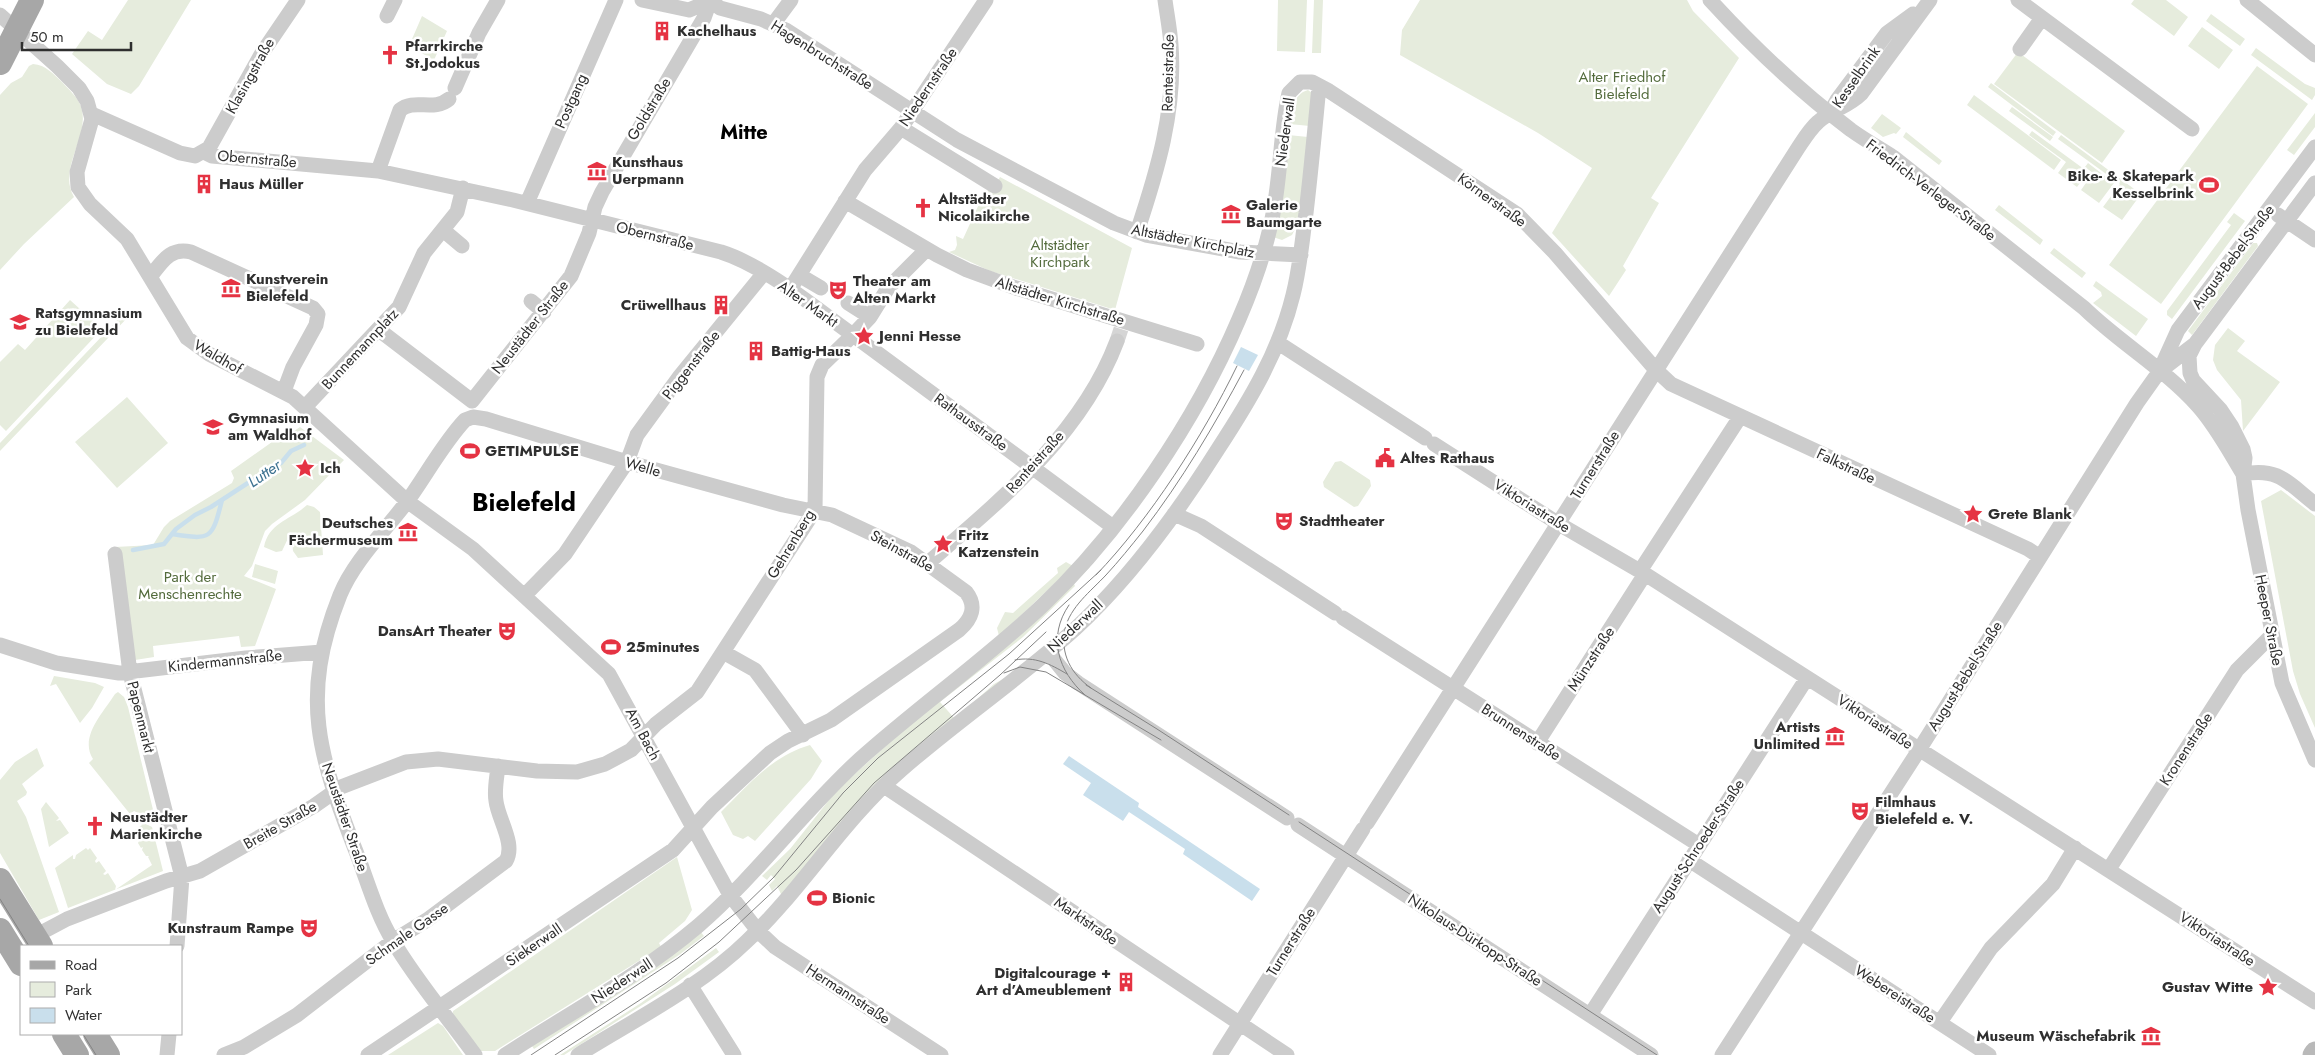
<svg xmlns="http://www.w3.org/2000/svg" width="2315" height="1055" font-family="Jost,sans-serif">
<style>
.green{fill:#e6ecdd}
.water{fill:#c9dfec}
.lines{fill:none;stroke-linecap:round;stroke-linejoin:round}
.stream{stroke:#c9dfec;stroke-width:4.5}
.street-tunnel{stroke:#d5d5d5;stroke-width:15;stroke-dasharray:15 8;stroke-linecap:butt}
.street{stroke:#ccc;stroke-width:15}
.secondary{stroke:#b9b9b9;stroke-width:21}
.primary{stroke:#a7a7a7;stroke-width:24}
.tram{stroke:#848484;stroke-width:1}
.labels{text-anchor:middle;stroke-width:5;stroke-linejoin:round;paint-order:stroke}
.poi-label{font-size:15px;font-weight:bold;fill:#2f2f2f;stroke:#fff;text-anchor:start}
.street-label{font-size:15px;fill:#2f2f2f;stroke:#fff}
.park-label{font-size:15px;fill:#536b3c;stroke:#fff}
.water-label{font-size:16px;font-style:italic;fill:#3d7291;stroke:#fff}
.district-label{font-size:20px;font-weight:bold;fill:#000;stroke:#fff}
.town-label{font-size:25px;font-weight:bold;fill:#000;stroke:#fff}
</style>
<rect width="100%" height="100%" fill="#fff"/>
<!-- green -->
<path class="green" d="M128 0H191L139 86 131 94 107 84 72 54 88 31 102 40Z
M1278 0H1307L1305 52 1277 51Z
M1314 0H1323L1321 53H1312Z
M1420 0H1687L1693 11 1739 58 1651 198 1659 203 1623 266 1626 270 1609 296 1552 233 1592 168 1538 133 1400 55 1402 30Z
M2134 0H2166L2188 17 2174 36 2131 4Z
M2211 14 2245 39 2240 46 2206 21Z
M422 16 447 31 434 60 409 46Z
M2202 27 2233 50 2219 69 2188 46Z
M2256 48 2305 84 2315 88V95L2312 100 2251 55Z
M2018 52 2125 131 2102 163 1994 84Z
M33 64C46 65 53 74 62 82 68 89 78 97 81 107 91 136 57 168 74 197L24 244 0 270V95L11 83 22 77 29 66Z
M2257 66 2308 104 2161 304 2109 265Z
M1991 83 2056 132 2053 136 1988 87Z
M1308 90 1312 93 1310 126 1289 124C1292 111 1293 94 1308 90Z
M1974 95 2061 160 2054 170 1967 105Z
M2012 107 2053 137 2050 141 2009 111Z
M2315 113V127L2294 155 2287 150Z
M1882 114 1901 128 1896 134 1894 133 1883 137 1871 128Z
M2032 131 2088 172 2077 187 2058 173 2066 162 2029 135Z
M1906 132 1942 161 1939 165 1903 137Z
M1288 135 1308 137 1298 223 1292 235 1282 240 1273 237Z
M2061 135 2141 194 2122 220 2103 207 2120 184 2058 139Z
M2088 163 2114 183 2099 203 2081 190 2093 173 2085 167Z
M1000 177 1132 248 1115 310 990 271 949 252 955 250 957 245 956 236 963 239 985 191 995 186Z
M1999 205 2043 240 2040 245 1995 210Z
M2234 213 2245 221 2172 319 2167 315V311L2231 225 2227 222Z
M2253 243H2257L2258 246 2192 335 2188 331Z
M2054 248 2086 273 2082 278 2050 253Z
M2096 281 2148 319 2136 336 2093 303 2102 296 2101 292 2093 286Z
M70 300 102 329 6 431 0 425V362L18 344 25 350Z
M126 311 130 315 0 451V443Z
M2228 328 2245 341 2237 351 2280 382 2243 431 2241 400 2217 370 2213 360 2215 345Z
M127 397 168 443 117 488 75 442Z
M300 427 344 460 305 500 272 524 265 531 252 566 244 576 276 589 255 646 241 647 239 636 153 646 154 657 135 660 122 558 115 547 153 545 164 527 170 521 232 483 234 478 231 471 279 437 281 440Z
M1341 461 1370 480 1371 486 1358 506 1354 507 1324 487 1323 482 1335 462Z
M2281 490 2315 516V728L2300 694 2293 671 2261 501Z
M307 505 314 507 320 512 323 555 298 558 293 551 291 532 282 551 276 552 264 547C269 522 291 520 307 505Z
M1066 562 1073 566 999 636 997 628 1005 612 1013 613 1058 573 1057 568Z
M255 564 278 571 275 584 252 577Z
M1087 564 1090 567 1074 584 1075 586 1023 637 940 702 955 719 994 684 1012 674 924 746 782 896 777 886 772 891 769 885 775 879 771 875 767 880 762 876 790 849 837 790Z
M54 676 95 683 104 687 92 708 80 723 56 684 50 686Z
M118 692 124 697 128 707 156 822 134 811 130 814 89 763 93 759C79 737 103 713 115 694Z
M810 745 822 761 811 779 755 841 748 836 743 839 733 835 721 812C748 785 772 756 810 745Z
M37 748 44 766 22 784 27 792 26 795 17 801 26 817 59 912 39 920 0 853V780L15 762Z
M46 802 59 818 56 821 60 820 69 833 49 847 41 809Z
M140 821 152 827 163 871 68 908 55 868 73 855V859H75L76 855 86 848 88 850 90 848 97 858 95 861 96 863 99 861 106 871 103 874 105 875 108 873 116 886 115 890 152 865 148 857 149 856H146L142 850 143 847 141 848 138 843 139 841H136L131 833 142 825Z
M677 857 692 910 685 921 659 943 661 947 495 1051H481L453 1016V1011Z
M700 931 704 936 679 955 534 1049 532 1046Z
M716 948 719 952 675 984 564 1055H560L641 1003Z
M438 1023 443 1026 463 1055H388Z"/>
<!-- water -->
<path class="water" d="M1241 347 1258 355 1249 371 1233 363Z
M1069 756 1139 803 1138 807 1260 889 1252 901 1183 854 1185 849 1129 812 1123 821 1083 795 1091 783 1063 764Z"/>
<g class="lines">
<!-- stream -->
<path class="stream" d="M172 534C211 540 212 540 222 500
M133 550 164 544 176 529 195 515 211 507 271 468 281 463 291 451 304 445"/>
<!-- street-tunnel -->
<path class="street-tunnel" d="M1117 341 1121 329"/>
<!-- street -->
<path class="street" d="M642 0 689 10 710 1
M709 0 720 8 761 19 786 30 957 140 1114 223 1146 235 1240 252 1301 255
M1710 0C1753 47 1801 92 1851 130 1865 140 1879 148 1893 157L2084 308C2120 343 2165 369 2198 406 2216 426 2229 451 2243 474
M2018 0 2192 129
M2247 0 2315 55
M0 15 57 66 79 88 87 101 92 119 77 172 78 187 90 204 127 239 187 338 209 354 293 397 407 501 473 549 609 674 730 895 758 931 775 947 941 1055
M387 16 395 0
M774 23 791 0
M2020 49 2042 18
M455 88 479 33 498 0
M1830 113 1837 100 1887 33 1913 14
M92 114 180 153 195 156 209 148 262 53 298 0
M901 128 995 186
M204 152 212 156 378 171 513 200 721 252C765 266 814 307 853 335L870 317 888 288 927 249
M378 171 400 110C414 98 434 112 449 99
M845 201 937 255 967 270 1016 288 1197 344
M527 203 616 0
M2278 215 2315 240
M443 230 462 246
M1137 232C1157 172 1176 110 1171 45 1170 30 1167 15 1165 0
M799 275 821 288
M150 277C162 262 170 247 191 252L313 308 318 314 316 325 293 367 284 391
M789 291 865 170 901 128 986 0
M531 301 544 312
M848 303 870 317
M379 330 472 401
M2195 344 2189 356 2190 373 2193 380 2220 409 2232 427 2243 449 2245 458 2243 474 2248 510 2282 683 2315 760
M1283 346 1425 438
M2160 371 2195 344 2315 183
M472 401 571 276 589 233 595 207 602 192 704 18 710 1
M305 407 399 307 424 253 457 212 463 188
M1434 444 1559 524 1645 574 1773 656 2315 1002
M2243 474C2279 467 2288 483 2315 504
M1174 514 1201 526 1335 613
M115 554 130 673 182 877 177 946
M928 563C1001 500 1082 434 1117 341
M1640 571 1740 417
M524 596 565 554 627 462 637 435 680 376 764 273
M1343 618 1699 845
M0 645 56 663 119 673 246 658 322 652
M723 652 755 670 803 735
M1048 652 1065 673 1078 683 1287 818
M1537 743 1645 574
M884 786 1287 1055
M1367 823 1798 148C1804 139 1810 129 1818 122 1831 110 1848 107 1861 94L1930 0
M1298 825 1651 1055
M1689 860 1989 1055
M2109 869 2237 670 2272 635
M35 936 67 919 166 881 200 871 314 806 341 787 406 762 438 759 537 771 577 772 605 764 631 750 656 724 697 692 815 510 817 377 822 365 853 335 1113 527
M690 985 734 1055
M1590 1015 1807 678
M1940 1022 1991 948 2053 884 2075 848
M167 1055 169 1034
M224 1055 244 1047 297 1015 393 941 427 920 506 861C516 844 498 819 496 801 494 790 497 777 498 766
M368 1055 673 850 712 807 770 753 788 741 831 720 959 630C972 619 977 606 966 592L911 552 832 515 783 505 627 462 486 419 473 417 465 420C444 442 425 477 406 503 384 532 354 561 340 595 299 698 319 756 357 854 368 883 377 915 393 941 415 979 449 1019 475 1055
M505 1055C570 1013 639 976 698 926 757 875 803 811 860 759 919 706 985 660 1043 605 1122 530 1196 420 1239 319 1255 282 1269 242 1275 202 1281 166 1281 128 1289 93L1300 82H1312L1329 91 1517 214 1555 253 1656 370 1671 384 2028 549 2040 557
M578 1055C634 1020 700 987 747 941 803 888 843 820 901 770 957 721 1019 679 1075 629 1131 577 1177 514 1218 449 1250 400 1279 352 1293 295 1300 268 1302 240 1306 213 1311 171 1315 128 1319 86
M1220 1055 1363 829
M1722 1055 1919 750 2137 403 2159 372 2178 330 2315 147"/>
<!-- secondary -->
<path class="secondary" d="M2313 1055 2315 1052"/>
<!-- primary -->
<path class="primary" d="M0 63 32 0
M0 880 41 946
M0 930 21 964
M64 1034 77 1055
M95 1034 108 1055"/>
<!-- tram -->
<path class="tram" d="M1096 575C1150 519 1203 436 1237 366
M1069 605C1047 637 1058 671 1085 695
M1015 660C1035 656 1050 664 1067 674
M1004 673 1020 667 1046 672 1161 740
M1086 685 1157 729 1289 815
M1091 688C1071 674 1060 654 1065 629 1070 607 1091 591 1106 575 1119 561 1131 546 1143 531 1182 480 1214 426 1244 370
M1299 822 1657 1055
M0 899 29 946
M83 1034 96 1055
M531 1055 678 958 741 909 774 877 843 793 878 758 1009 654 1101 570
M555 1055 666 983 719 942 796 870 874 783 1000 675 1046 632"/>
</g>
<!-- icons -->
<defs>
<symbol id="building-bare" viewBox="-9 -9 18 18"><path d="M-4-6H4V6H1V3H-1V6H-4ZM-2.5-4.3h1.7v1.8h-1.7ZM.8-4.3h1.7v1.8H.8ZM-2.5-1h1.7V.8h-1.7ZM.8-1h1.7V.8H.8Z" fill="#e53343" stroke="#fff" stroke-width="2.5" paint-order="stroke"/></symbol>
<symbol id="church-bare" viewBox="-9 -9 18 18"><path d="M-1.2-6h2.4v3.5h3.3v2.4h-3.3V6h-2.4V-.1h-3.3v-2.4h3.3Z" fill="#e53343" stroke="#fff" stroke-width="2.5" paint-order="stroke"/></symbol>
<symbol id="museum-bare" viewBox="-9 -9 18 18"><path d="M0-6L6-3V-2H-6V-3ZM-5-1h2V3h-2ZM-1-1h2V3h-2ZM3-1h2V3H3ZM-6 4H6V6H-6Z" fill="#e53343" stroke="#fff" stroke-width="2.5" paint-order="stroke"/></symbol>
<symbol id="stadium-bare" viewBox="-9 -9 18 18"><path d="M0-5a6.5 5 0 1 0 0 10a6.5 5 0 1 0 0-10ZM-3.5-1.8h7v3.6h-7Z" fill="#e53343" stroke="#fff" stroke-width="2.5" paint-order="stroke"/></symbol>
<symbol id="theatre-bare" viewBox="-9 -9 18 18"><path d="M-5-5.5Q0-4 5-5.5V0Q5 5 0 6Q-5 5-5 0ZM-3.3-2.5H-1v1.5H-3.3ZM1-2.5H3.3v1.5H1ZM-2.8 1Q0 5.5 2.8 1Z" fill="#e53343" stroke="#fff" stroke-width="2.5" paint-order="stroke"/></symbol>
<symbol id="school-bare" viewBox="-9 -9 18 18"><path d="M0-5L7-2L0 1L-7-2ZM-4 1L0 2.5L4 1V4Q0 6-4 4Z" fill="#e53343" stroke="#fff" stroke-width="2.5" paint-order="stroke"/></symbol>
<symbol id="sight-bare" viewBox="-9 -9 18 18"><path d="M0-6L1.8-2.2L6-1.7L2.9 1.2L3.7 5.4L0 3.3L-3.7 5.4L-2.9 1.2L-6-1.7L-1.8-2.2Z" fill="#e53343" stroke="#fff" stroke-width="2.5" paint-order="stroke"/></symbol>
<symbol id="civic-bare" viewBox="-9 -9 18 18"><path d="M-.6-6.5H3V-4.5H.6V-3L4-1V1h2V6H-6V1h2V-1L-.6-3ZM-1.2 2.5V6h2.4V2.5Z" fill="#e53343" stroke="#fff" stroke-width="2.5" paint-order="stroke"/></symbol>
</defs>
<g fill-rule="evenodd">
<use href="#building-bare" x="648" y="17" width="28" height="28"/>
<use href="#church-bare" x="376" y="41" width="28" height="28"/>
<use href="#museum-bare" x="583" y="157" width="28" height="28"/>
<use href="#building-bare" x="190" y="170" width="28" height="28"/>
<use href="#stadium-bare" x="2195" y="171" width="28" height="28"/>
<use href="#church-bare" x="909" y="194" width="28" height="28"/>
<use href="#museum-bare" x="1217" y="200" width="28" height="28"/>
<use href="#museum-bare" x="217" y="274" width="28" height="28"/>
<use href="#theatre-bare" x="824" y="276" width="28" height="28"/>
<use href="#building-bare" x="707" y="291" width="28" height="28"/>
<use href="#school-bare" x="6" y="308" width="28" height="28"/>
<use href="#sight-bare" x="850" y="322" width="28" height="28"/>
<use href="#building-bare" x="742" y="337" width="28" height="28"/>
<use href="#school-bare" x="199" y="413" width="28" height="28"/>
<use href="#stadium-bare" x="456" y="437" width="28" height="28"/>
<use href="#civic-bare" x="1371" y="444" width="28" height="28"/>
<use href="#sight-bare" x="291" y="454" width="28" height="28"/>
<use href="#sight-bare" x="1959" y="500" width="28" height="28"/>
<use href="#theatre-bare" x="1270" y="507" width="28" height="28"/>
<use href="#museum-bare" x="394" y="518" width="28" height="28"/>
<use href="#sight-bare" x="929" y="530" width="28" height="28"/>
<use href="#theatre-bare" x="493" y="617" width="28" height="28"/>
<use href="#stadium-bare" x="597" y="633" width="28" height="28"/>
<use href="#museum-bare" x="1821" y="722" width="28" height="28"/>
<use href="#theatre-bare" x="1846" y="797" width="28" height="28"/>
<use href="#church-bare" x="81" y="812" width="28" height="28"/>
<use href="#stadium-bare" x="803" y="884" width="28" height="28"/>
<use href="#theatre-bare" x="295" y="914" width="28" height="28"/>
<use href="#building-bare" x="1112" y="968" width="28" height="28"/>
<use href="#sight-bare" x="2254" y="973" width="28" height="28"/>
<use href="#museum-bare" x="2137" y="1022" width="28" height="28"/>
</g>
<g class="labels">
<!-- poi labels -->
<g class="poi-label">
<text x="677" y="36">Kachelhaus</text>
<text x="405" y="51">Pfarrkirche<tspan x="405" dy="17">St.Jodokus</tspan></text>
<text x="612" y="167">Kunsthaus<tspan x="612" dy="17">Uerpmann</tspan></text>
<text x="2194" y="181" text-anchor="end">Bike- &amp; Skatepark<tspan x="2194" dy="17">Kesselbrink</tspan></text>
<text x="219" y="189">Haus Müller</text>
<text x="938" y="204">Altstädter<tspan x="938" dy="17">Nicolaikirche</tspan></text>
<text x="1246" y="210">Galerie<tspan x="1246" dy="17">Baumgarte</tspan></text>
<text x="246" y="284">Kunstverein<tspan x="246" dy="17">Bielefeld</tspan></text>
<text x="853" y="286">Theater am<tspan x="853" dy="17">Alten Markt</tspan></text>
<text x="706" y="310" text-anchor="end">Crüwellhaus</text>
<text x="35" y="318">Ratsgymnasium<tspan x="35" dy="17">zu Bielefeld</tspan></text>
<text x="879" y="341">Jenni Hesse</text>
<text x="771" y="356">Battig-Haus</text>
<text x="228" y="423">Gymnasium<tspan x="228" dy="17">am Waldhof</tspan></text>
<text x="485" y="456">GETIMPULSE</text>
<text x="1400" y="463">Altes Rathaus</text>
<text x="320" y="473">Ich</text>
<text x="1988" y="519">Grete Blank</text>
<text x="1299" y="526">Stadttheater</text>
<text x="393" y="528" text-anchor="end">Deutsches<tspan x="393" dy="17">Fächermuseum</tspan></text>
<text x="958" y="540">Fritz<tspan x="958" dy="17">Katzenstein</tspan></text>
<text x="492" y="636" text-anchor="end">DansArt Theater</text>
<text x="626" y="652">25minutes</text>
<text x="1820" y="732" text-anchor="end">Artists<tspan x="1820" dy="17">Unlimited</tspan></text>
<text x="1875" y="807">Filmhaus<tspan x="1875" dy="17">Bielefeld e. V.</tspan></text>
<text x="110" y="822">Neustädter<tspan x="110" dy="17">Marienkirche</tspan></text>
<text x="832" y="903">Bionic</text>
<text x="294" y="933" text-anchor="end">Kunstraum Rampe</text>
<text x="1111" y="978" text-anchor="end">Digitalcourage +<tspan x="1111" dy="17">Art d’Ameublement</tspan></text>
<text x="2253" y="992" text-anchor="end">Gustav Witte</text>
<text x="2136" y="1041" text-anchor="end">Museum Wäschefabrik</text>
</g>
<!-- street labels -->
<g class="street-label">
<text transform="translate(822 55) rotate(32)" y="5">Hagenbruchstraße</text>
<text transform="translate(1168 73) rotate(-89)" y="5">Renteistraße</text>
<text transform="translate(250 76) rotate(-61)" y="5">Klasingstraße</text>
<text transform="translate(1856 77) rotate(-55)" y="5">Kesselbrink</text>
<text transform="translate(928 87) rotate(-56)" y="5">Niedernstraße</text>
<text transform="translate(571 101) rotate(-66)" y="5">Postgang</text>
<text transform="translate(649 109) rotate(-59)" y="5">Goldstraße</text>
<text transform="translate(1285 132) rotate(-82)" y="5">Niederwall</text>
<text transform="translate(257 159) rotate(5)" y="5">Obernstraße</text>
<text transform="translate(1931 190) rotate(37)" y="5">Friedrich-Verleger-Straße</text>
<text transform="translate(1492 200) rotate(36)" y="5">Körnerstraße</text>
<text transform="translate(655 236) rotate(14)" y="5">Obernstraße</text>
<text transform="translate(1193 241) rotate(11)" y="5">Altstädter Kirchplatz</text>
<text transform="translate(2233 257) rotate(-53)" y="5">August-Bebel-Straße</text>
<text transform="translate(1060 301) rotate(17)" y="5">Altstädter Kirchstraße</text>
<text transform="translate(808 304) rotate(35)" y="5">Alter Markt</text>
<text transform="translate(530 327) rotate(-52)" y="5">Neustädter Straße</text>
<text transform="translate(360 349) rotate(-47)" y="5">Bunnemannplatz</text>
<text transform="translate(218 357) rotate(30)" y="5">Waldhof</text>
<text transform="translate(691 365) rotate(-52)" y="5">Piggenstraße</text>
<text transform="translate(971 422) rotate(36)" y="5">Rathausstraße</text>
<text transform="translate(1035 462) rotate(-48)" y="5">Renteistraße</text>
<text transform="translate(1595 465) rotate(-58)" y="5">Turnerstraße</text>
<text transform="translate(1846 466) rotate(25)" y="5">Falkstraße</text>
<text transform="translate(643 467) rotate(16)" y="5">Welle</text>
<text transform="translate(1532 506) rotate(32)" y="5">Viktoriastraße</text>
<text transform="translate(791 544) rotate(-59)" y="5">Gehrenberg</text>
<text transform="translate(902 551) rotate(29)" y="5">Steinstraße</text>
<text transform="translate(2269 620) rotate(79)" y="5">Heeper Straße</text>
<text transform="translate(1075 626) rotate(-43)" y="5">Niederwall</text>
<text transform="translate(1591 659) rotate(-57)" y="5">Münzstraße</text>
<text transform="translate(225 661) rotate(-6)" y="5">Kindermannstraße</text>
<text transform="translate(1965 676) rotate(-58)" y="5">August-Bebel-Straße</text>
<text transform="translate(141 717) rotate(76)" y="5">Papenmarkt</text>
<text transform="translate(1875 722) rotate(33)" y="5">Viktoriastraße</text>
<text transform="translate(1521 732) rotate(33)" y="5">Brunnenstraße</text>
<text transform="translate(643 734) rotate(62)" y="5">Am Bach</text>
<text transform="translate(2186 749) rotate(-57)" y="5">Kronenstraße</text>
<text transform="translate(345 817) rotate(71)" y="5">Neustädter Straße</text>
<text transform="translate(280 825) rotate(-30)" y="5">Breite Straße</text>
<text transform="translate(1698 846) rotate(-57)" y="5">August-Schroeder-Straße</text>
<text transform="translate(1086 921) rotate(34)" y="5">Marktstraße</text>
<text transform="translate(407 934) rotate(-35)" y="5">Schmale Gasse</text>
<text transform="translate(2217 939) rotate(33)" y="5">Viktoriastraße</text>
<text transform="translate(1475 940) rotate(33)" y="5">Nikolaus-Dürkopp-Straße</text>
<text transform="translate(1291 942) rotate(-58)" y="5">Turnerstraße</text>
<text transform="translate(534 945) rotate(-34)" y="5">Siekerwall</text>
<text transform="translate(622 981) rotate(-33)" y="5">Niederwall</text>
<text transform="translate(848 994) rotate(33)" y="5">Hermannstraße</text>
<text transform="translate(1895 994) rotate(33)" y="5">Webereistraße</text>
</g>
<!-- park labels -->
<g class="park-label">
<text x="1622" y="82">Alter Friedhof<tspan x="1622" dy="17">Bielefeld</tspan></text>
<text x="1060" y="250">Altstädter<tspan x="1060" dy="17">Kirchpark</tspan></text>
<text x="190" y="582">Park der<tspan x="190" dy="17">Menschenrechte</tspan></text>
</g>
<!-- water labels -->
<g class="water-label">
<text transform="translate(264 473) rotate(-34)" y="6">Lutter</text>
</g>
<!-- district labels -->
<g class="district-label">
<text x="744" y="139">Mitte</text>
</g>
<!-- town labels -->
<g class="town-label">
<text x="524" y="511">Bielefeld</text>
</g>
</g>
<!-- legend -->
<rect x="20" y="945" width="162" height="90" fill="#ffffff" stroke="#acacac"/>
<rect x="30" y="961" width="25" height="8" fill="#a7a7a7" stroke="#acacac"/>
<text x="65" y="970" font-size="15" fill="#2f2f2f">Road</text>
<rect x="30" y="982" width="25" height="15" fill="#e6ecdd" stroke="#acacac"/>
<text x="65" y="995" font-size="15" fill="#2f2f2f">Park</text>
<rect x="30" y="1008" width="25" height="15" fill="#c9dfec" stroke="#acacac"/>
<text x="65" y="1020" font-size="15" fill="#2f2f2f">Water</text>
<!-- scale -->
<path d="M22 42v8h109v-8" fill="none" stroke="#2f2f2f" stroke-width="2.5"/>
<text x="30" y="42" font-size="15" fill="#2f2f2f" stroke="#ffffff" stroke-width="4" paint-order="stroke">50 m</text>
</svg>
